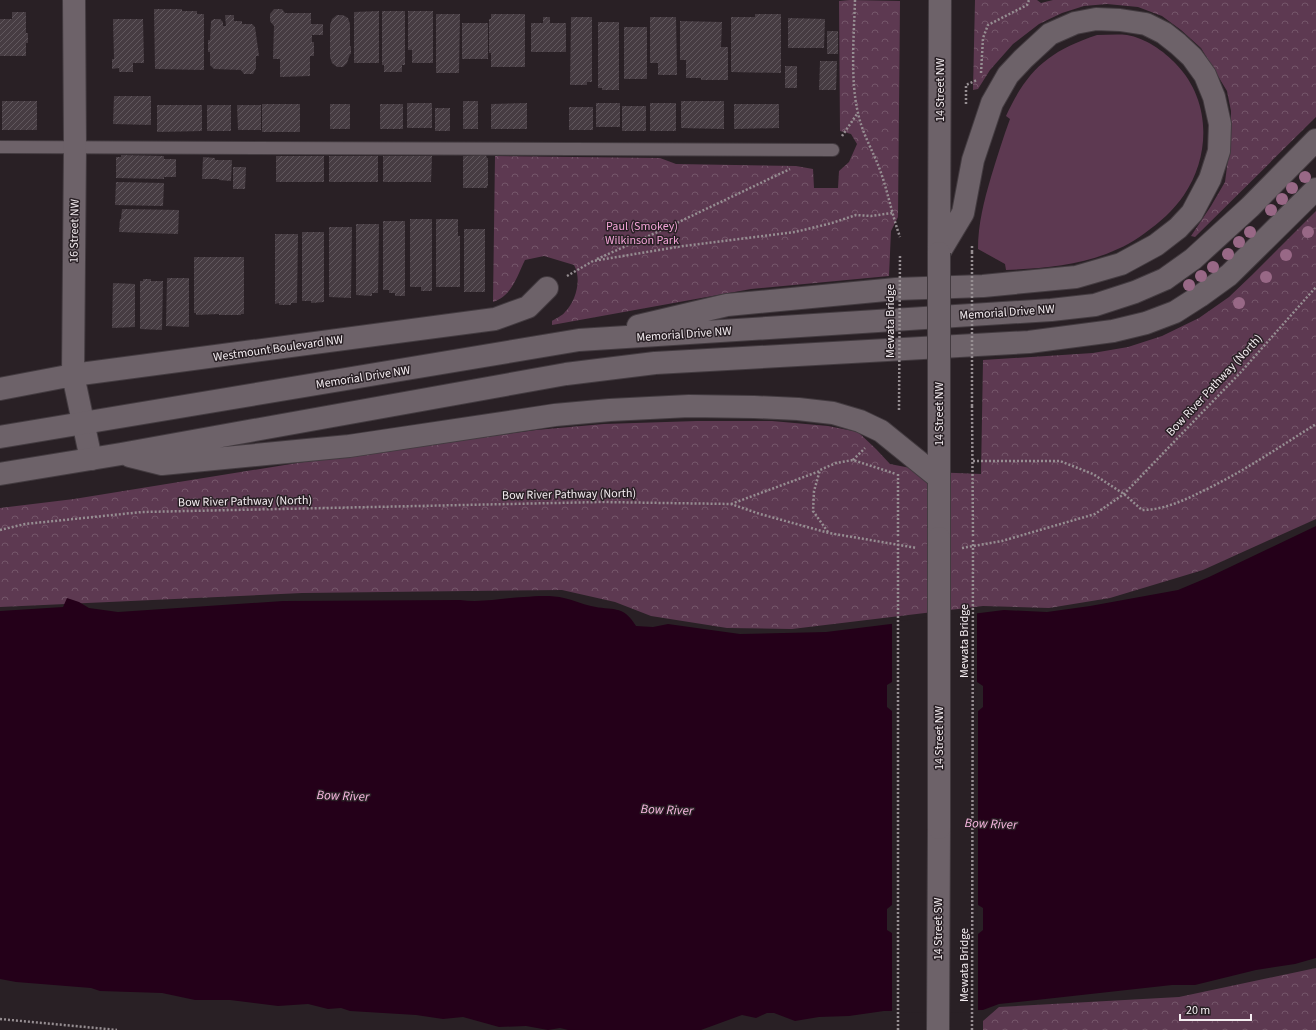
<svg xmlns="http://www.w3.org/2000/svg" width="1316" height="1030" font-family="'Source Sans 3',sans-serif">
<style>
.grass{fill:#5d3951}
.park{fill:url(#park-crowns)}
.water{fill:#240019}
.pier{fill:#292025}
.building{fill:url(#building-hatch)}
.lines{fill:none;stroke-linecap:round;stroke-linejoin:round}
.service-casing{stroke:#433b40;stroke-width:14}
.minor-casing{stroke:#433b40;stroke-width:24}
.secondary-casing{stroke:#433b40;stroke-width:24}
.path{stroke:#968e92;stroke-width:2.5;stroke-dasharray:2 2;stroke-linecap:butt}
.service{stroke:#6d6269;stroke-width:12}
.minor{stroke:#6d6269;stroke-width:22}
.secondary{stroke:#6d6269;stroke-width:22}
.secondary-bridge-casing{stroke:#433b40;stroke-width:24;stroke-linecap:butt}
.path-bridge{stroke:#968e92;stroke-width:2.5;stroke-dasharray:2 2;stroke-linecap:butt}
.secondary-bridge{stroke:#6d6269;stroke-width:22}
.tree{fill:#986886}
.labels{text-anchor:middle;stroke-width:3;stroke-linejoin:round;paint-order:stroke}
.street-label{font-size:12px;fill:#f4edf1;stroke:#292025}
.park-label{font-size:12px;fill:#f2a3d6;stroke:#292025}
.water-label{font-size:13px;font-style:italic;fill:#fcbbe4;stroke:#292025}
</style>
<defs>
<pattern id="park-crowns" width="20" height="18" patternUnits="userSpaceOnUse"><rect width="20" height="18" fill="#5d3951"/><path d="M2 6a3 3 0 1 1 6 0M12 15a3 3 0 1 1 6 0" fill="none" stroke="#75566a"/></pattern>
<pattern id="building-hatch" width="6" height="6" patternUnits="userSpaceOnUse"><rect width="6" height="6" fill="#463c42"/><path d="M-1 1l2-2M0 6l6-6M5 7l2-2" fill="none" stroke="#61585e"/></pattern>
</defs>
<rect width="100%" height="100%" fill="#292025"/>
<!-- grass -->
<path class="grass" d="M1097 35C1107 35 1117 34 1127 35 1145 38 1164 51 1176 64 1211 100 1211 155 1184 195 1174 210 1159 223 1145 233 1105 263 1054 268 1006 270L1005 264 978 249C978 224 984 201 991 177 997 157 1003 138 1010 119L1006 116C1027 70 1049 51 1097 35Z"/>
<!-- park -->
<path class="park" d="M850 0 900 1 898 217 891 231 889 276 751 289 552 325V321C556 318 562 316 565 312 576 301 582 279 574 265L544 256 525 260C517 276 512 296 493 302L495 156 660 158 676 164 796 166 813 169 814 188H838L839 171 849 162 857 144 851 134 840 131 839 1Z
M975 0H1037L1041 3 1053 0H1316V117L1195 237 1191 236 1211 206 1225 182 1231 136V111L1227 91 1201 48 1181 30 1162 16 1138 7 1107 4 1084 6 1062 13 1039 24 1013 44 990 70 978 89 973 90Z
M1316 211V519L1203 570 1110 598 1049 608 983 606 792 629 727 628 651 616 615 602 562 590 302 593 0 607V508L74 499 297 463 536 430 604 424 697 421H772L828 426 858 432 876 449 890 464 931 472 981 474 983 360 1093 353 1128 347 1162 336 1199 318 1229 297 1252 275Z
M1316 968V1030H983V1021L999 1007 1179 997Z"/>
<!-- water -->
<path class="water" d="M1316 526V958L1295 964 1256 970 1195 985H1172L999 1004 983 1010 884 1011 849 1016 819 1017 795 1021 774 1013H767L756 1018 742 1015 701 1030H568L560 1028 548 1030 526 1026 499 1027 463 1017 443 1019 416 1015 350 1011 341 1008 328 1009 308 1004 278 1006 230 1000H195L162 993 100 991 91 988 16 982 0 979V611L63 607 67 598 79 602 89 608 118 612 283 601 460 600C482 603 502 598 524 597 537 596 552 595 564 598 573 600 582 604 591 606 612 611 623 604 636 626L653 627 668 624 740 634 826 632 1004 610 1047 612 1090 606 1178 590 1209 577Z"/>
<!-- pier -->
<path class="pier" d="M977 611V682L983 686V707L978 711V905L983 908V930L978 934V1012L892 1013V933L887 930V909L892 905V711L887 707V685L892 682V622Z"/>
<!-- building -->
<path class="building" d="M154 9H182V11H197V14H204V70L155 69Z
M274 9H282L285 13H311V24H323V35H312V42H314V56H310V76L280 77V59H273L274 26 270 21V14Z
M379 11V63H354V12Z
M382 11H405V65H402V72H384V65H382Z
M408 11H433V63H412V50H408Z
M12 12H26V33H28V43H26V56H0V19H12Z
M436 14H460L459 73H436Z
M491 14H525V67H491V53H489V19H491Z
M755 14H781V73L731 72V17H755Z
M225 15H234V21H242V24H252L255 27 259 56H256V68L253 74H244L241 70 214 69 210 65V52H208V40H210L211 21 214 19H220L223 22V26H226Z
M337 15H343L348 18 350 24V46H351V54H350L347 63 343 67H337L332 63 330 57V25L332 19Z
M543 17H550V23H566V52H531V23H543Z
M571 17H592V82H587V85H570Z
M650 17H676L677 75H658V63H650Z
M788 18 825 19 824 48H788Z
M113 19H143L144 63H133V72H119V68L112 69V59H114Z
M680 21 722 22 721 47H728V80H701V78H686V60H680Z
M598 22H619V90H602V88H598Z
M462 23H488V59H462Z
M624 27H647V79H624Z
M827 31H838V54H827Z
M820 61H837L836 90H819Z
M785 66H797V88H785Z
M114 96H151V125L113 124Z
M2 101H37V130H2Z
M463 101H478V129H463Z
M681 101H724V129L681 128Z
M407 103H432V128H407Z
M527 103V129H491V104Z
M596 103H620V127H596Z
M650 103H676V131H650Z
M262 104H300V132H262Z
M330 104H350V129H330Z
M380 104H403V129H380Z
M734 104H779V128L734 129Z
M157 105H202V131L157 132Z
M207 105H231V131H207Z
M237 105H261V130H238Z
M622 106H646V131H622Z
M569 107H593V130H569Z
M435 108H450V131H435Z
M121 155 164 156V159H176V177H164V179L116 178V157H121Z
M486 155 487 158H488V186H487V188H463V156Z
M276 156H324V182H276Z
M329 156H378V182H329Z
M383 156H432L431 182H383Z
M203 157 215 158V160H232L231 181 219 180V169V179H202Z
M233 167H246L245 189H233Z
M116 182 164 183 163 206 115 205Z
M122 209 179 210 178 234 119 232 120 219H121Z
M410 219H432V291H421V287H410Z
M436 219H458V236H460V287H436Z
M383 221H405V296H395V293H389V290H383Z
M356 224H379L378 293H372V296L356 295Z
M329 227H352L351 298 329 297Z
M464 229H485V292H464Z
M302 232H324V302L311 303V301H302Z
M275 234H298L297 303H291V305H279V303L275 304Z
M194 257H244V314H241V315H219V314L196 315V313H194Z
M167 278H189V327L166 326Z
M143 279H151V281H163L162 330 140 329V281H143Z
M113 283 135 284V327L112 328Z"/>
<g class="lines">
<defs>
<path id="service" d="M0 147 833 150"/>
<path id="minor" d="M74 0 75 147 73 375 91 459
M0 389 73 375 495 319 528 307 547 288"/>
<path id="secondary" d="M939 253 940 0
M638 326 727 305 896 289 983 286 1076 277 1121 264 1156 245 1178 228 1192 213 1210 179 1219 151 1220 124 1214 97 1205 75 1192 57 1178 44 1164 33 1146 24 1120 20 1096 19 1075 23 1050 34 1023 59 1008 75 992 103 973 160 963 213 939 253
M939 407V538
M0 437 579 340 1051 310 1095 305 1135 292 1165 279 1193 259 1250 207 1316 140
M130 456 162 464 349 446 555 415 610 410 689 406 754 407 798 409 833 413 860 421 881 431 939 478
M0 474 121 454 566 374 655 363 1029 342 1113 331 1146 323 1175 312 1200 296 1229 275 1316 189
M938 1030 939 828"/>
</defs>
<!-- service casing -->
<use href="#service" class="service-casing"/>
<!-- minor casing -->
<use href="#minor" class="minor-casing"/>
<!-- secondary casing -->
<use href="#secondary" class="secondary-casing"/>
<!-- path -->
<path class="path" d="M855 0C854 34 850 80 858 113 862 133 873 151 880 170 888 192 892 215 900 237
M981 73 983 38 988 25 1027 5 1029 0
M966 104V85L977 80
M842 136 857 114
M972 252V244
M597 259 662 230 790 169
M567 276 593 261 683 246 795 232 832 223 856 215 871 216 892 213
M972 406 973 538
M853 460 865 448
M973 461H1060L1093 474 1124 494 1142 510C1166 510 1189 498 1211 487 1247 469 1281 446 1316 424
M898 474V538
M731 504 820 471
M0 530 25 524 142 512 601 502 731 504 760 514 829 533 917 548
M828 532 813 511 814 491 820 470 836 463 853 460 896 474
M962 548 1002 541 1095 514 1124 494 1240 373 1316 287
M0 1019 117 1030"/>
<!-- service -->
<use href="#service" class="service"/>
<!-- minor -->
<use href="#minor" class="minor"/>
<!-- secondary -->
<use href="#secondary" class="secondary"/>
<defs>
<path id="secondary-bridge" d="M939 407V253
M939 828V538"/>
</defs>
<!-- secondary-bridge casing -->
<use href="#secondary-bridge" class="secondary-bridge-casing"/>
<!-- path-bridge -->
<path class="path-bridge" d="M972 252V406
M899 410 900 255
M898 1030V538
M972 1030 973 538"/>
<!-- secondary-bridge -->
<use href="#secondary-bridge" class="secondary-bridge"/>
</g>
<!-- trees -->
<g class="tree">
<circle cx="1305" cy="177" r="6"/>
<circle cx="1292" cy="188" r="6"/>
<circle cx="1282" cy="199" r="6"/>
<circle cx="1271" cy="210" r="6"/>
<circle cx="1250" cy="232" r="6"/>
<circle cx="1308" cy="232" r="6"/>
<circle cx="1239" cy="242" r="6"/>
<circle cx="1228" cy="254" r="6"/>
<circle cx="1286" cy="255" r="6"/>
<circle cx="1213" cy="267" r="6"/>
<circle cx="1201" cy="276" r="6"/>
<circle cx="1266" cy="277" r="6"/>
<circle cx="1189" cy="285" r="6"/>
<circle cx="1239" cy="303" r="6"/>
</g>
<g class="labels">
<!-- street labels -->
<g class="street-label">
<text transform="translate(940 90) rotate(-90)" y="4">14 Street NW</text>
<text transform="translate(74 231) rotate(-89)" y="4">16 Street NW</text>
<text transform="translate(1007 312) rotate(-4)" y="4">Memorial Drive NW</text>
<text transform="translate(890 321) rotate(-90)" y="4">Mewata Bridge</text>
<text transform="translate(684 334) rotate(-4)" y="4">Memorial Drive NW</text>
<text transform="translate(278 348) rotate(-8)" y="4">Westmount Boulevard NW</text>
<text transform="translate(363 377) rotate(-9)" y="4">Memorial Drive NW</text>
<text transform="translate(1214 385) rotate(-47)" y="4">Bow River Pathway (North)</text>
<text transform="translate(939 414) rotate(-90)" y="4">14 Street NW</text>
<text transform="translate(569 494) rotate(-1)" y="4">Bow River Pathway (North)</text>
<text transform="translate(245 501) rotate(-1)" y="4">Bow River Pathway (North)</text>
<text transform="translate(964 641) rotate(-90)" y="4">Mewata Bridge</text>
<text transform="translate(939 738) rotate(-90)" y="4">14 Street NW</text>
<text transform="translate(938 929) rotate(-90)" y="4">14 Street SW</text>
<text transform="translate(964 965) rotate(-90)" y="4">Mewata Bridge</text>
</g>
<!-- park labels -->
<g class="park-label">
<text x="642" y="230">Paul (Smokey)<tspan x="642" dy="14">Wilkinson Park</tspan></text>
</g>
<!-- water labels -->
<g class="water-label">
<text transform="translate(343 795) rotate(2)" y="5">Bow River</text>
<text transform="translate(667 809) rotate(2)" y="5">Bow River</text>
<text transform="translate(991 823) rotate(2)" y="5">Bow River</text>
</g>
</g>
<!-- scale -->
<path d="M1180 1014v6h71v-6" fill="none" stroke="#f4edf1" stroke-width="2"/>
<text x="1186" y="1014" font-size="12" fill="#f4edf1" stroke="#292025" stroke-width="3" paint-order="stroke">20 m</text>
</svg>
